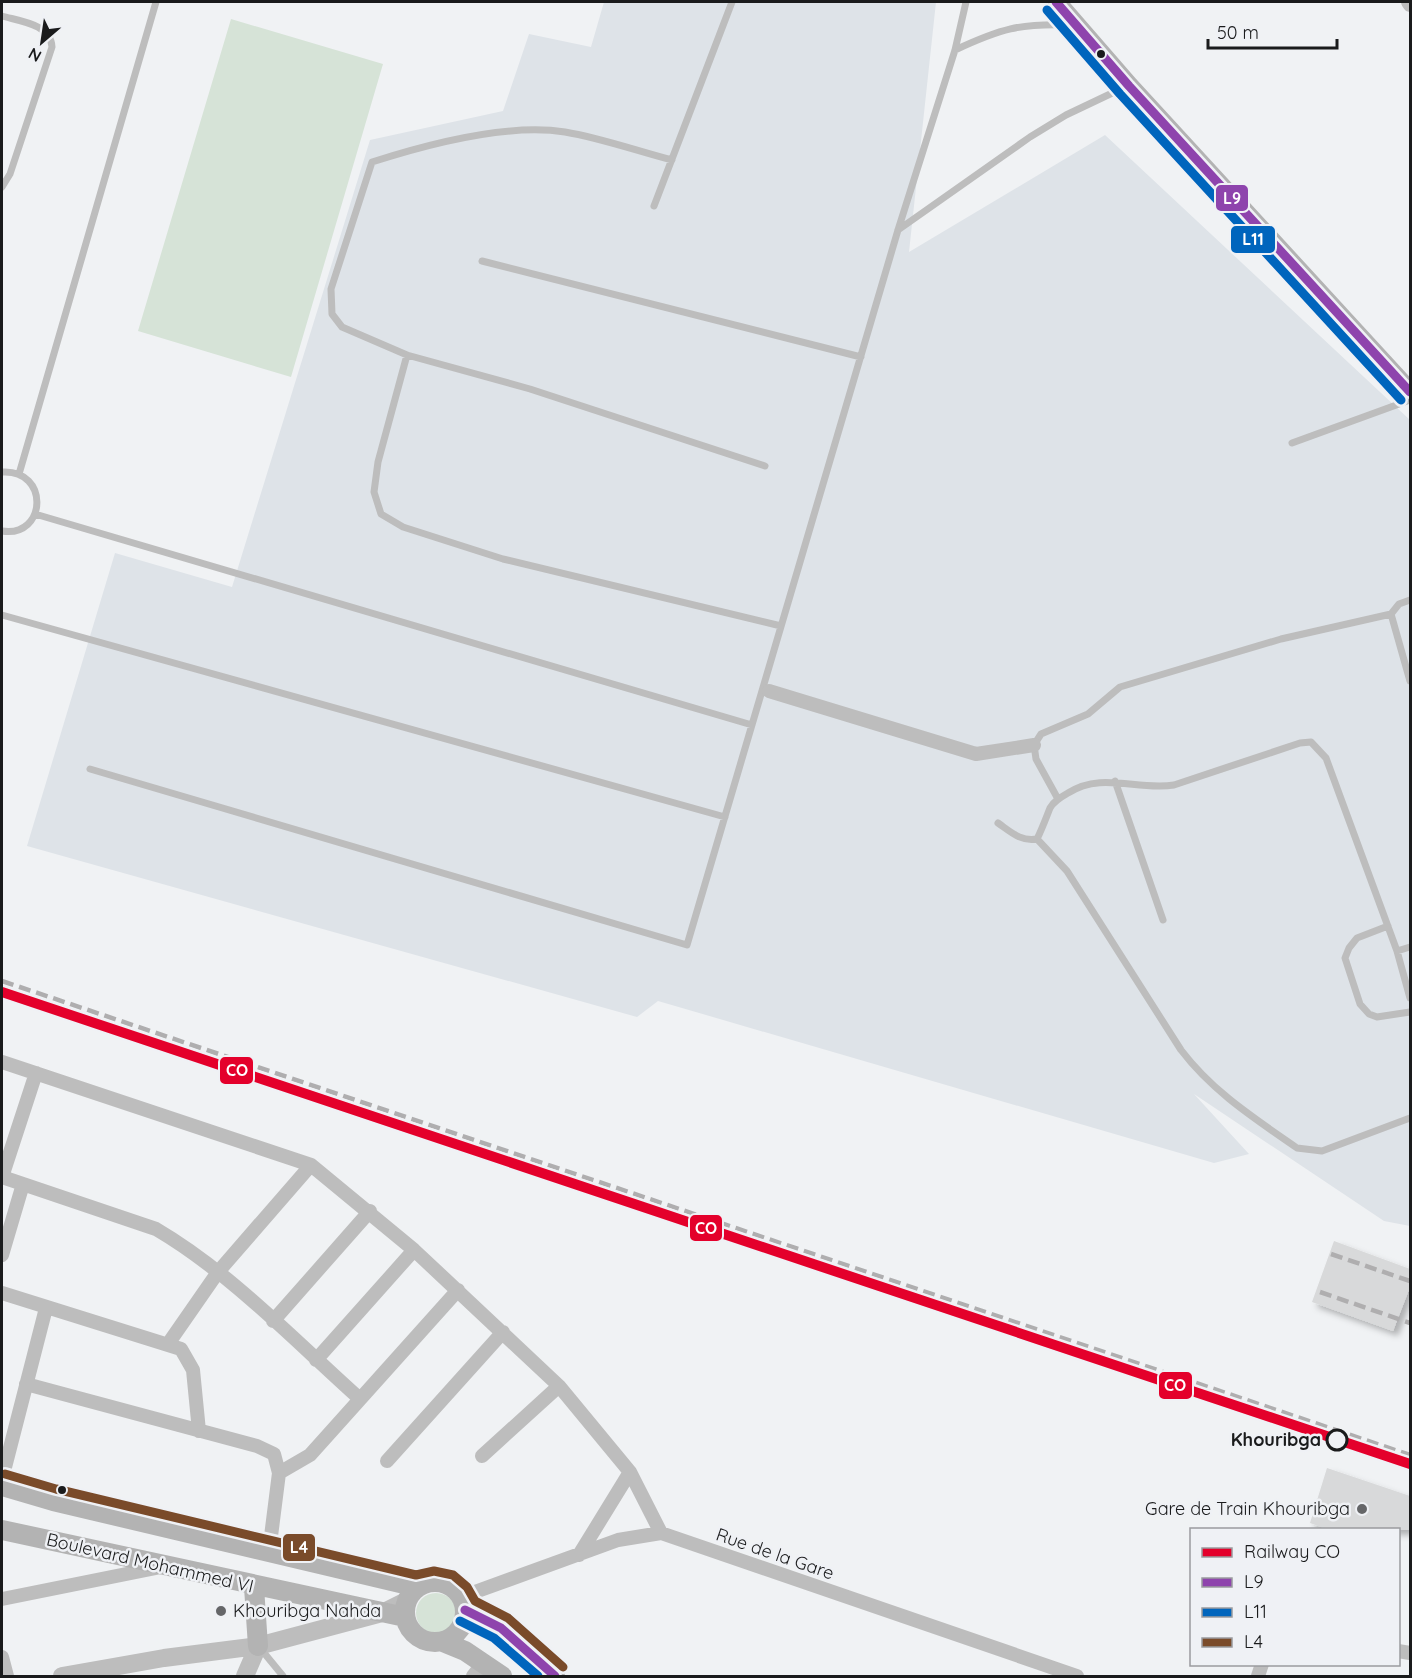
<svg xmlns="http://www.w3.org/2000/svg" width="1412" height="1678" font-family="Quicksand,sans-serif">
<style>
.built{fill:#dee3e8}
.green{fill:#d6e3d7}
.building{fill:#d8d9da;filter:url(#shadow)}
.lines{fill:none;stroke-linecap:round;stroke-linejoin:round}
.service{stroke:#bdbdbd;stroke-width:7}
.minor{stroke:#bdbdbd;stroke-width:14}
.tertiary{stroke:#bdbdbd;stroke-width:18}
.secondary{stroke:#b3b3b3;stroke-width:20}
.rail{stroke:#afaeaf;stroke-width:4.5;stroke-dasharray:12 6;stroke-linecap:butt}
.bus-1-casing{stroke:#eff1f5;stroke-width:14}
.bus-2-casing{stroke:#eff1f5;stroke-width:14}
.bus-3-casing{stroke:#eff1f5;stroke-width:14}
.bus-1{stroke:#8e44ad;stroke-width:9}
.bus-2{stroke:#0065bd;stroke-width:9}
.bus-3{stroke:#7a4b2a;stroke-width:9}
.rail-1-casing{stroke:#eff1f5;stroke-width:15}
.rail-1{stroke:#e4002b;stroke-width:10}
.bus-dot{fill:#1a1b1c;stroke:#eff1f5;stroke-width:2}
.stop-dot{fill:#eff1f5;stroke:#1a1b1c;stroke-width:3}
.poi-dot{fill:#656668;stroke:#eff1f5;stroke-width:2}
.labels{text-anchor:middle;stroke-width:5;stroke-linejoin:round;paint-order:stroke}
.stop-label{font-size:18px;font-weight:bold;fill:#1a1b1c;stroke:#eff1f5;text-anchor:end}
.poi-label{font-size:18px;fill:#1a1b1c;stroke:#eff1f5;text-anchor:end}
.street-label{font-size:18px;fill:#1a1b1c;stroke:#eff1f5}
.line-badge{stroke:#eff1f5;stroke-width:2}
.badge-label{font-size:16px;text-anchor:middle;font-weight:bold;fill:#fff}
</style>
<defs>
<filter id="shadow"><feDropShadow dx="5" dy="5" stdDeviation="3" flood-color="#0004"/></filter>
</defs>
<rect width="100%" height="100%" fill="#f0f2f4"/>
<!-- built -->
<path class="built" d="M604 2H936L909 252 1105 135 1410 420V1226L1384 1221 1194 1094 1249 1154 1214 1163 658 1001 637 1017 27 846 115 553 232 587 370 140 503 111 529 34 591 47Z"/>
<!-- green -->
<path class="green" d="M231 19 383 64 291 377 138 331Z
M416 1613a20 20 0 1 1 40 0a20 20 0 1 1-40 0Z"/>
<!-- building -->
<path class="building" d="M1334 1241 1410 1269V1287L1393 1331 1312 1302Z
M1327 1468 1410 1496V1530H1330L1310 1523Z"/>
<g class="lines">
<!-- service -->
<path class="service" d="M2 16C19 21 51 24 52 47L10 174 2 187
M955 50C1000 29 1020 23 1070 25
M672 160C637 151 601 138 565 132 508 123 428 144 372 162L331 289 332 314 342 327 407 355 530 389 765 466
M654 206 732 2
M898 230 1030 137 1066 115 1127 86
M482 261 861 357
M407 355 378 462 374 492 381 514 403 527 503 559 781 626
M1292 443 1410 400
M2 472C50 469 47 538 2 531
M19 474 156 2
M35 514 752 725
M1410 600 1399 604 1391 614 1410 681
M2 615 725 817
M90 769 687 945 898 230 955 50 966 2
M1115 781 1163 920
M1058 799 1036 759 1034 745 1041 734 1088 714 1120 687 1281 639 1391 614
M998 823C1011 832 1021 842 1037 839
M1037 839C1042 829 1046 818 1050 808 1054 801 1061 797 1068 793 1102 771 1137 791 1174 785L1300 743 1311 742 1326 758 1397 951 1410 998
M1037 839 1067 871 1181 1050C1213 1092 1254 1118 1297 1148L1322 1151 1410 1118
M1388 926 1357 938 1349 948 1345 958 1360 1004 1369 1014 1377 1017 1410 1012
M1397 951 1410 947
M260 1648 283 1676"/>
<!-- minor -->
<path class="minor" d="M1408 2 1410 5
M769 691 976 754 1034 745
M2 1062 311 1165 414 1250 559 1386 630 1472 661 1533
M2 1177 156 1229C231 1273 295 1341 360 1399
M2 1177 36 1073
M2 1255 23 1184
M2 1293 181 1349 193 1370 199 1431
M273 1321 370 1211
M168 1344 218 1272 311 1165
M316 1360 414 1250
M26 1384 257 1446 274 1454 279 1473 269 1552
M482 1456 559 1386
M387 1461 503 1332
M279 1473 310 1455 458 1290
M2 1479 46 1308
M579 1555 630 1472
M461 1597 618 1540 661 1533 1077 1676
M2 1599 161 1567
M1398 1651 1410 1653
M2 1657 7 1676
M473 1676 483 1663
M1258 1676 1262 1664"/>
<!-- tertiary -->
<path class="tertiary" d="M62 1676 164 1658 258 1646
M245 1676 258 1646 382 1613 406 1601"/>
<!-- secondary -->
<path class="secondary" d="M1056 2 1129 86 1410 392
M2 1486 53 1501 417 1587
M2 1530 405 1617
M405 1612a30 30 0 1 1 60 0a30 30 0 1 1-60 0Z
M254 1587 258 1646
M465 1610 501 1628 555 1676
M443 1642 465 1651 502 1676"/>
<!-- rail -->
<path class="rail" d="M2 981 1410 1455
M1331 1254 1410 1281
M1320 1292 1410 1323"/>
<defs>
<path id="bus-1" d="M1056 2 1129 86 1410 392
M465 1610 501 1628 555 1676"/>
<path id="bus-2" d="M1047 10 1120 94 1401 400
M460 1621 494 1638 538 1676"/>
<path id="bus-3" d="M5 1474 56 1489 416 1575 434 1571 453 1575 467 1587 475 1601 508 1618 563 1667"/>
</defs>
<!-- bus-1 casing -->
<use href="#bus-1" class="bus-1-casing"/>
<!-- bus-2 casing -->
<use href="#bus-2" class="bus-2-casing"/>
<!-- bus-3 casing -->
<use href="#bus-3" class="bus-3-casing"/>
<!-- bus-1 -->
<use href="#bus-1" class="bus-1"/>
<!-- bus-2 -->
<use href="#bus-2" class="bus-2"/>
<!-- bus-3 -->
<use href="#bus-3" class="bus-3"/>
<defs>
<path id="rail-1" d="M2 992 1410 1464"/>
</defs>
<!-- rail-1 casing -->
<use href="#rail-1" class="rail-1-casing"/>
<!-- rail-1 -->
<use href="#rail-1" class="rail-1"/>
</g>
<!-- markers -->
<g class="bus-dot">
<circle cx="1101" cy="54" r="5"/>
<circle cx="62" cy="1490" r="5"/>
</g>
<circle class="stop-dot" cx="1337" cy="1440" r="10"/>
<g class="poi-dot">
<circle cx="1362" cy="1509" r="6"/>
<circle cx="221" cy="1611" r="6"/>
</g>
<g class="labels">
<!-- stop labels -->
<g class="stop-label">
<text x="1321" y="1446">Khouribga</text>
</g>
<!-- poi labels -->
<g class="poi-label">
<text x="1350" y="1515">Gare de Train Khouribga</text>
<text x="233" y="1617" text-anchor="start">Khouribga Nahda</text>
</g>
<!-- street labels -->
<g class="street-label">
<text transform="translate(775 1554) rotate(19)" y="6">Rue de la Gare</text>
<text transform="translate(150 1563) rotate(13)" y="6">Boulevard Mohammed VI</text>
</g>
</g>
<g class="line-badge">
<rect x="1215" y="184" width="34" height="28" rx="6" fill="#8e44ad"/>
<rect x="1230" y="225" width="46" height="29" rx="6" fill="#0065bd"/>
<rect x="219" y="1056" width="35" height="29" rx="6" fill="#e4002b"/>
<rect x="689" y="1214" width="34" height="28" rx="6" fill="#e4002b"/>
<rect x="1158" y="1371" width="35" height="29" rx="6" fill="#e4002b"/>
<rect x="282" y="1533" width="34" height="29" rx="6" fill="#7a4b2a"/>
</g>
<g class="badge-label">
<text x="1232" y="204">L9</text>
<text x="1253" y="245">L11</text>
<text x="237" y="1076">CO</text>
<text x="706" y="1234">CO</text>
<text x="1175" y="1391">CO</text>
<text x="299" y="1553">L4</text>
</g>
<!-- border -->
<rect width="1412" height="1678" fill="none" stroke="#1a1b1c" stroke-width="6"/>
<!-- legend -->
<rect x="1190" y="1528" width="210" height="138" fill="#eff1f5" stroke="#9a9b9e" stroke-width="1.5"/>
<rect x="1202" y="1548" width="30" height="9" fill="#e4002b" stroke="#9a9b9e" stroke-width="1.5"/>
<text x="1244" y="1558" font-size="18" fill="#1a1b1c">Railway CO</text>
<rect x="1202" y="1578" width="30" height="9" fill="#8e44ad" stroke="#9a9b9e" stroke-width="1.5"/>
<text x="1244" y="1588" font-size="18" fill="#1a1b1c">L9</text>
<rect x="1202" y="1608" width="30" height="9" fill="#0065bd" stroke="#9a9b9e" stroke-width="1.5"/>
<text x="1244" y="1618" font-size="18" fill="#1a1b1c">L11</text>
<rect x="1202" y="1638" width="30" height="9" fill="#7a4b2a" stroke="#9a9b9e" stroke-width="1.5"/>
<text x="1244" y="1648" font-size="18" fill="#1a1b1c">L4</text>
<!-- north arrow -->
<g transform="translate(42 42) rotate(209)" stroke="#eff1f5" stroke-width="4.5" paint-order="stroke">
<path d="M0-4.5L10 22L0 15L-10 22Z" fill="#1a1b1c"/>
<text y="-9" font-size="16" font-weight="bold" text-anchor="middle" fill="#1a1b1c">N</text>
</g>
<!-- scale -->
<path d="M1208 39v9h129v-9" fill="none" stroke="#1a1b1c" stroke-width="3"/>
<text x="1217" y="39" font-size="18" fill="#1a1b1c" stroke="#eff1f5" stroke-width="4.5" paint-order="stroke">50 m</text>
</svg>
